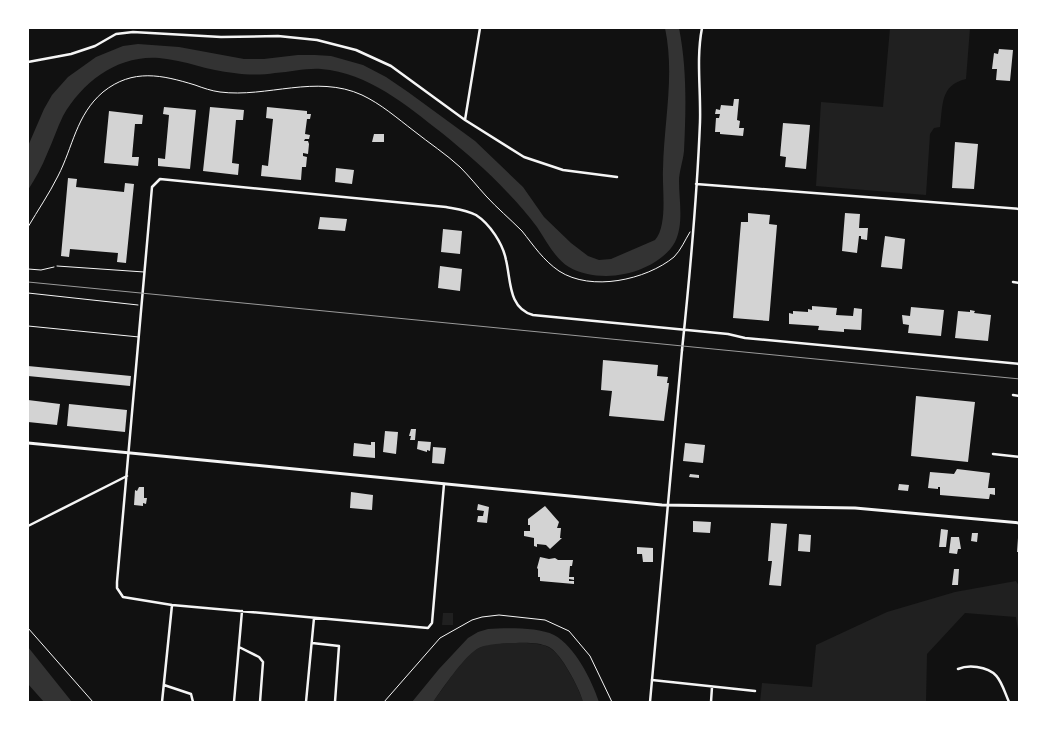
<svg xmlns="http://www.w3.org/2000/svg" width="1047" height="730" font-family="'Public Sans',sans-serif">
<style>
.green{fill:#202020}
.water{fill:#333}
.building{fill:#d3d3d3}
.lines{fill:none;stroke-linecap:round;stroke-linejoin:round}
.path{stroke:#f5f5f5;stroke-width:1}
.service{stroke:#f5f5f5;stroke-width:1}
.minor{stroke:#f5f5f5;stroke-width:2.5}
.tertiary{stroke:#f5f5f5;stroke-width:2.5}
.secondary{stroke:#f5f5f5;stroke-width:3}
.rail{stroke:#9a9a9a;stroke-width:1}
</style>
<rect width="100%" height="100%" fill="#111"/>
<!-- green -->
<path class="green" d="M890 28H970L966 79C940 85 943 105 940 127L934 128 930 134 926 195 816 186 821 102 883 107Z
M1016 581 1019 586V636L1016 617 965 613 927 654 926 702H760L762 683 812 687 816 645 887 612 955 592Z
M443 613H453V625H442Z
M519 643C529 643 541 643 550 648 562 655 580 690 583 702H433C443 689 465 654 479 648 491 642 506 643 519 643Z"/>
<!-- water -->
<path class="water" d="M665 28H679C687 68 686 110 684 151 683 161 679 172 679 181 679 200 684 224 675 242 666 259 642 271 624 274 607 278 584 276 569 267 555 259 546 240 537 227 528 215 518 203 507 192 487 170 465 152 442 133 406 105 369 73 321 69 306 68 291 72 275 73 262 75 248 75 234 73 208 71 185 60 159 58 118 55 83 81 63 116 57 128 53 141 47 154 42 167 35 179 28 190V146L44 109 52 95 68 77 96 57 123 46 138 44 179 47 244 59H264L298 55H315L331 56 363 65 386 77 408 92 475 141 523 187 544 217 571 243 588 256 599 260 611 259 655 240C668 225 662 189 663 169 664 121 675 75 665 28Z
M488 629C505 628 538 627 554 635 575 646 592 681 599 702H583C580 689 561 653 549 647 537 641 520 643 507 643 498 644 486 644 477 649 463 658 443 688 433 702H412L439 669 468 638 478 632Z
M28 647 72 702H44L28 684Z"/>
<!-- building -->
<path class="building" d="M999 49 1013 50 1010 81 996 80 997 69H992L994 53 998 54Z
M734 99H739L737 120 740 121 739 128H744L743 136 720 134V132H715L716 118H719L720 114H715L716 109 720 110 721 105 733 106Z
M164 107 196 110 190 169 158 166V158L165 159 169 115 163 114Z
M210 107 244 110 243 120H236L232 163 239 164 238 175 203 171Z
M267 107 307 111V114H311L310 119H307L305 134 310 135 309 139H305L304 141H308L309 144 308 154 303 153V156L307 157 306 167H302L301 180 261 176 262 165 268 166 273 119 266 118Z
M109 111 143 115 142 124H135L132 157H139L138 166 104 163Z
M783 123 810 125 806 169 785 167 786 157 780 156Z
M374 134H384V142H372Z
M955 142 978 144 974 189 952 188Z
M336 168 354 170 352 184 335 182Z
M68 178 77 179 76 187 124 192 125 183 134 184 126 263 117 262 118 253 70 249 69 257 61 256Z
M748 213 770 215 769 224 777 225 769 321 733 318 741 222H748Z
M845 213 860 214 859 228H868L867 240 861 239V236H859L857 253 842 251Z
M320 217 347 219 345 231 318 229Z
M443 229 462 231 460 254 441 252Z
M885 236 905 239 902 269 881 267Z
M440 266 462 269 460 291 438 288Z
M812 306 837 308 836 315 853 316 854 308 862 309 861 330 844 329V332L818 330 819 326 789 324V313L793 314V311L808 312V309L812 310Z
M911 307 944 310 941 336 908 333 909 325 903 324 902 315 910 316Z
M970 310 975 311 974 313 991 315 988 341 955 338 958 311 970 312Z
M603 360 658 365 657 376 668 377 667 383H669L664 421 609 416 612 391 601 390Z
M28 366 131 376 130 386 28 376Z
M916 396 975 402 968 462 911 456Z
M28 400 60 404 57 425 28 422Z
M69 404 127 410 125 432 67 426Z
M411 429H416L415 440H410L411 436H409Z
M385 431 398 432 396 454 383 452Z
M418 441 431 442 430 451 427 450V452L417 449Z
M371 442H375V458L353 456 354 443 371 445Z
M685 443 705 445 703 463 683 461Z
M433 447 446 448 444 464 432 463Z
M957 469 990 473 988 488H995V495L990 494 989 499H987L940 495V487H938V489L928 488 930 472 954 474Z
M690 474 699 475V478L689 477Z
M899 484 909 485 908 491 898 490Z
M139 487H144V498H147L146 504 143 503V506L134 505 135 490 137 491Z
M351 492 373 495 372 510 350 508Z
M478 504 489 507 487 523 477 522 478 516H483L484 511 477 510Z
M545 506 559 522 557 528H561L560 538H562L550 549 546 545 537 544V547L534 546V538L524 536V531H530V525H528V519Z
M693 521 711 522 710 533 693 532Z
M771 523 787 524 781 586 769 585 772 561H768Z
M941 529 948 530 946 547H939Z
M972 533H978L977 542 971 541Z
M799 534 811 535 810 552 798 551Z
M951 537H959L961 549H958L957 554 949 553Z
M1018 538H1020V552H1017Z
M637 547 653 548V562H643L642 554H637Z
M540 557 549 559 555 558 558 560H573L572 566H570L569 577H574V580L569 579V581H574V584L540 581V577H538V569L537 568Z
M954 569H959L958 585H952Z"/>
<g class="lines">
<!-- path -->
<path class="path" d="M28 227C38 210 49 194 58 176 73 147 76 115 103 92 133 68 162 75 195 85 203 88 212 91 220 92 267 98 316 74 362 95 381 104 397 118 414 131 429 143 446 154 460 167 469 176 477 186 486 196 497 208 510 219 522 231 534 246 543 260 559 271 591 292 646 280 674 257 681 250 685 240 690 232
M28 269 41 270 54 267
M28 293 138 305
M28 628 93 702
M384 702 440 638 472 620 482 617 499 615 545 620 569 631 590 656 612 702"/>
<!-- service -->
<path class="service" d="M57 266 144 272
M28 326 139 337"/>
<!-- minor -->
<path class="minor" d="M28 62 71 54 95 46 116 34 133 32 221 37 278 36 317 40 356 50 391 66 465 120 524 157 563 170 617 177
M465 120 480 28
M696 184 1020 209
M1013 282 1020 283
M682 350C690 274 697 198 700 122 701 90 696 59 702 28
M1013 395 1020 396
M993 454 1020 457
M444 484 432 623 428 628 172 605 123 597 117 588V582L152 187 160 179 446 207C457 209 467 210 476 215 490 224 503 244 506 260 511 280 508 308 533 315L728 334 745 338 1020 364
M28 526 127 476
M312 643 339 646 335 702
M239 647 259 657 263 662 260 702
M958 669C965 666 970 666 977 667 1000 670 1001 684 1009 702
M652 680 755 691
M164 685 191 694 193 702
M162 702 172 605
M234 702 242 611
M306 702 314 618
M711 702 712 687"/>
<!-- tertiary -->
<path class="tertiary" d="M650 702 682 350"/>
<!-- secondary -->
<path class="secondary" d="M28 443 662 505 855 508 1020 523"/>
<!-- rail -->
<path class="rail" d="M28 282 1020 379"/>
</g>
<!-- border -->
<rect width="1047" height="730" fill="none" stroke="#ffffff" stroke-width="58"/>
</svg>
